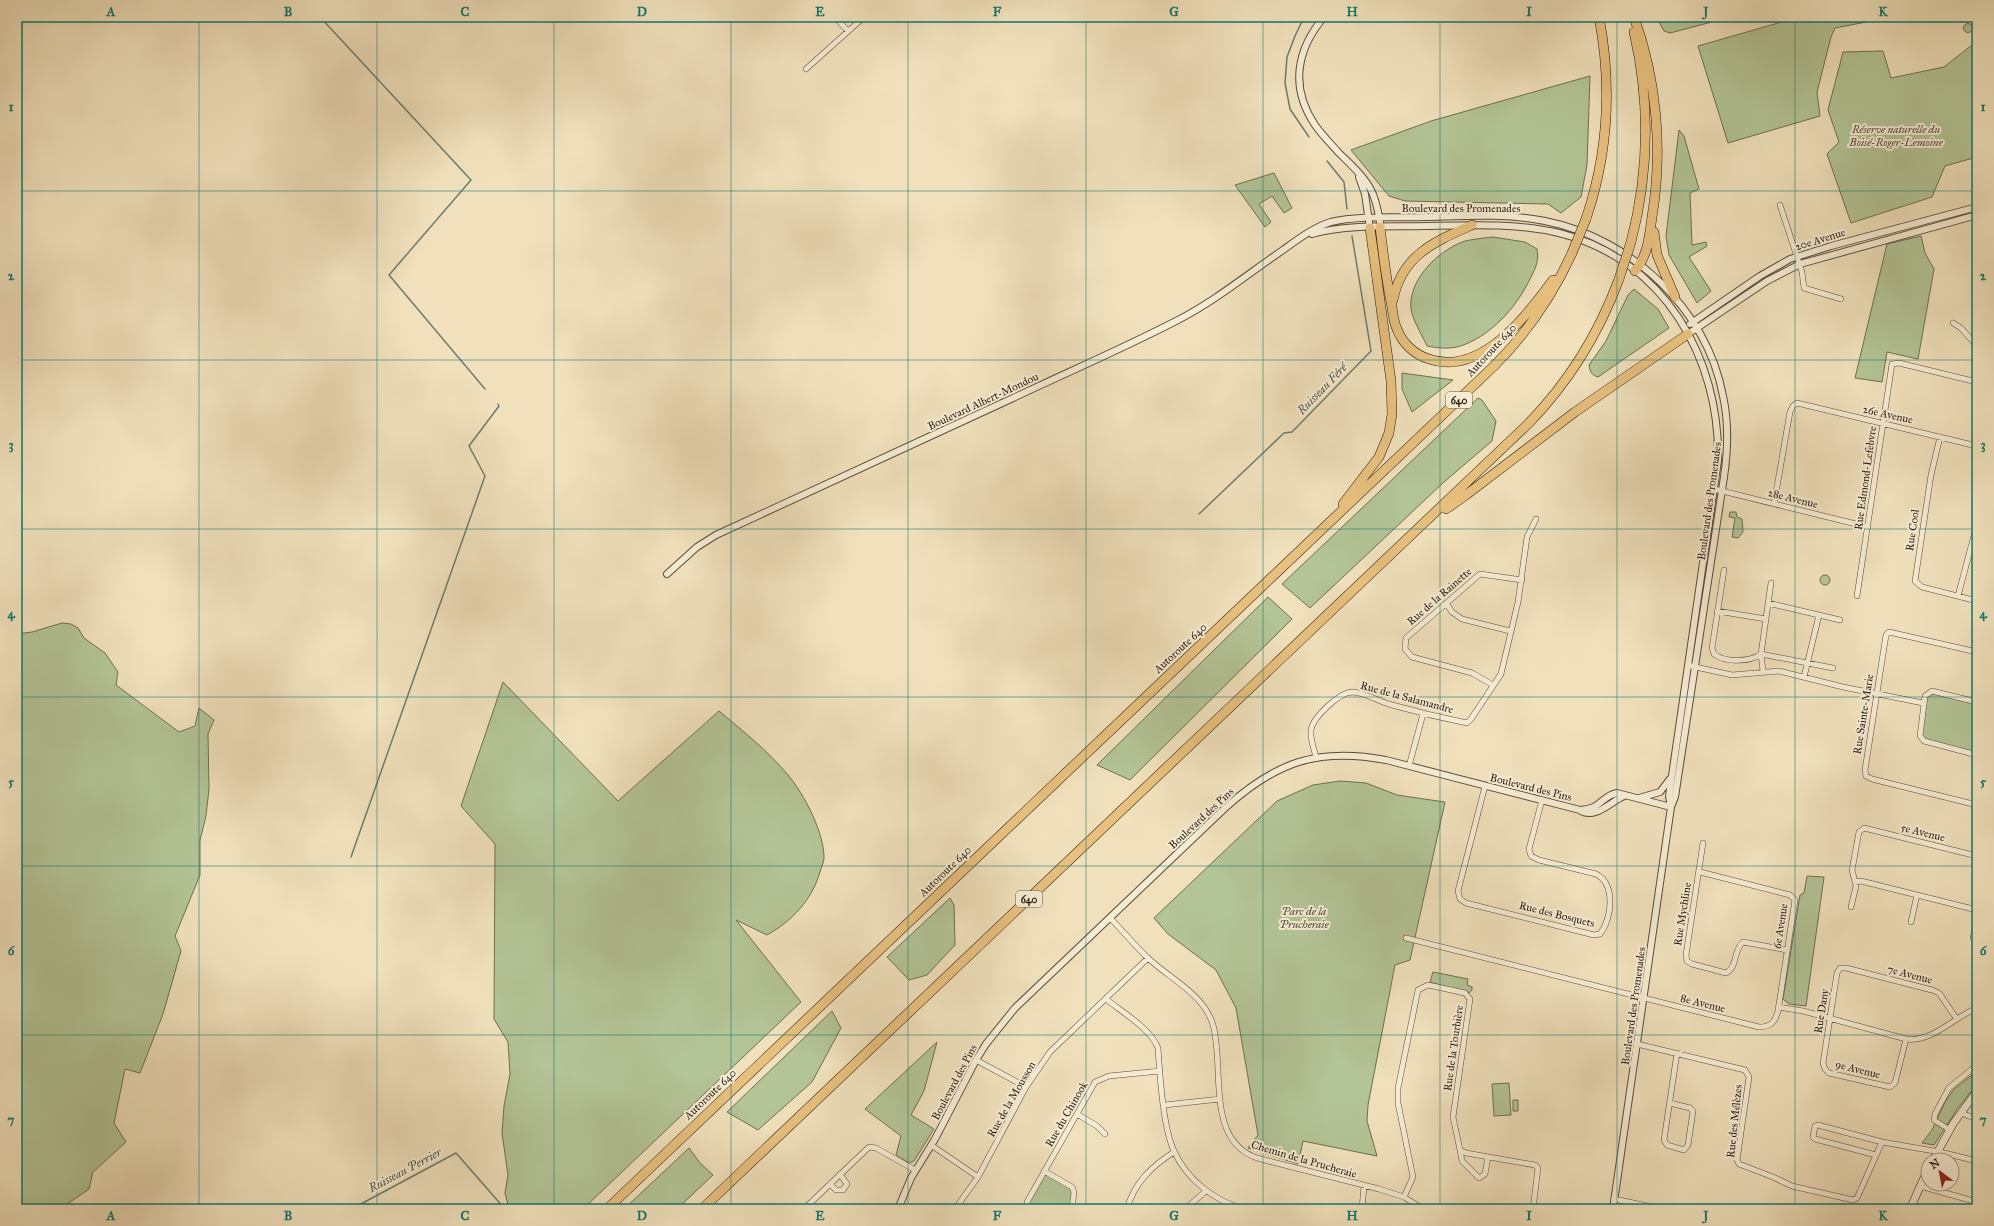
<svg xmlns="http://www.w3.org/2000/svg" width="1994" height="1226" font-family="'IM FELL Great Primer',serif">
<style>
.green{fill:#b3c496;stroke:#6e6e53}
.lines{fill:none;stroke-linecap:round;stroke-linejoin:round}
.stream{stroke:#6d7c6e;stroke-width:1.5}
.minor-casing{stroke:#5a4b3b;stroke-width:6}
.tertiary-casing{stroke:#5a4b3b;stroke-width:8}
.secondary-casing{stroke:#281910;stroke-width:8}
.motorway-casing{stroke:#281910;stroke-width:10}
.minor{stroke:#f5ecd3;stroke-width:5}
.tertiary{stroke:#f5ecd3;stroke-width:6}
.secondary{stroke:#f5ecd3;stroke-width:7}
.motorway{stroke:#e8c07e;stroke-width:9}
.motorway-bridge-casing{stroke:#281910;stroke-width:10;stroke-linecap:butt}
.motorway-bridge{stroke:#e8c07e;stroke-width:9}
.grid{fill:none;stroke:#0f766e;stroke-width:1;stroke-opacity:0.55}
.labels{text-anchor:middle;stroke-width:4;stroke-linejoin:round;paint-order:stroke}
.shield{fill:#f5ecd3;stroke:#66584a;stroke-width:1}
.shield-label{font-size:10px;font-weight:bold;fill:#281910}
.park-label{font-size:11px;font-style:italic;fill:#524c38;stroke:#f5ecd3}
.street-label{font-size:11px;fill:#281910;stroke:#f5ecd3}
.water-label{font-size:12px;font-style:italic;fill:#505347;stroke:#f5ecd3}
.neatline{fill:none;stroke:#0f766e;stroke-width:1.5}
.grid-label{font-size:13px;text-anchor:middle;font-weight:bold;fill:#0f766e}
</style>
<rect width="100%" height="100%" fill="#f0e1bc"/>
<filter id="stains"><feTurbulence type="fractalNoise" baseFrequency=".005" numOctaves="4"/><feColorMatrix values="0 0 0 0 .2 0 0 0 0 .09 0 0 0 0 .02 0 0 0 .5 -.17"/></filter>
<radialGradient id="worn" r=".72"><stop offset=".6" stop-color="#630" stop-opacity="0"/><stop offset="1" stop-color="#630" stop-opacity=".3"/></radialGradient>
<!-- green -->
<path class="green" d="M1656 17H1731L1670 33 1664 31Z
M1799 17H1876L1877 20 1835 28 1831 37 1817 92 1820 116 1728 143 1698 46Z
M1963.5 28a4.5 4.5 0 1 1 9 0a4.5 4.5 0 1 1-9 0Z
M1977 41V157L1945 166 1932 197 1851 223 1827 154 1839 142 1828 110 1843 52 1883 51 1891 78 1944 67Z
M1590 76 1587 165 1581 197 1561 213 1548 204 1405 201 1389 196 1351 150 1431 121Z
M1679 130 1684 136 1699 189 1690 193 1692 245 1706 242 1707 246 1689 257 1711 291 1697 303 1669 255 1666 236Z
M1274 173 1292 208 1284 213 1272 196 1259 204 1271 222 1265 227 1235 185Z
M1921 236 1925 253 1934 269 1918 359 1887 352 1882 382 1855 378 1887 244Z
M1493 237 1525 242 1537 249C1539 261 1536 267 1531 277 1517 307 1490 338 1457 347 1446 349 1438 348 1427 346 1422 335 1413 321 1411 309 1408 279 1439 250 1465 241 1474 239 1484 238 1493 237Z
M1634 289 1658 309 1669 328 1598 377C1591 375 1590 371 1589 365L1606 341 1628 295Z
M1402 373 1453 380 1412 412 1402 389Z
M1478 398 1482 400 1496 421 1492 441 1444 482 1310 608 1282 584Z
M1730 512H1736L1737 517 1742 519 1743 532 1738 538 1732 537 1735 518 1729 517Z
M1820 580a5 5 0 1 1 10 0a5 5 0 1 1-10 0Z
M1268 597 1292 619 1130 780 1097 765Z
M62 623 71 624 78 628 84 638 105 653 118 672 116 685 179 732 195 726 199 708 214 720 208 734 209 789 206 816 200 840V875L175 936 181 951 163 1014 140 1073 125 1069 114 1123 126 1142 93 1172 89 1189 60 1209H17V634L32 632Z
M503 682 618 801 719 711C743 731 768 751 788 775 804 794 824 832 824 858 824 862 821 868 820 872 812 900 792 921 767 935L736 920 801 1002 583 1209H509L505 1193 508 1175 502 1133 504 1106 510 1074 508 1042 494 1019 495 844 461 806Z
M1932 691 1977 702V755L1924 741 1920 736 1925 696Z
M1340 781 1366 783 1397 795 1445 802 1410 960 1395 965 1368 1105 1367 1121 1377 1156 1303 1141 1298 1164 1248 1148 1258 1135 1236 1008 1216 970 1168 934 1154 918 1277 801 1313 785Z
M1807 876 1824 877 1806 1006 1789 1004 1783 999 1800 895 1804 893Z
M950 898 954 905 955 945 927 975 909 980 887 957Z
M1433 972 1468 979 1467 985 1472 987V990L1469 993 1430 982Z
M832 1011 841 1028 812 1082 758 1130 727 1112Z
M937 1042 924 1091 911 1115 934 1129 914 1161 909 1163 896 1155 901 1136 865 1109Z
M1977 1071V1084L1958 1108 1934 1145 1922 1143 1932 1130 1945 1102 1954 1089Z
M1509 1083 1511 1115 1494 1116 1492 1084Z
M1513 1100H1518V1111H1513Z
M689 1148 700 1163 713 1175 677 1209H624Z
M1044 1171 1072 1187V1209H1028L1027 1202Z"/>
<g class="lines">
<!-- stream -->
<path class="stream" d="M320 17 471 180 389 275 485 389
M1304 17 1295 36 1287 57 1285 83 1290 109 1309 137
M1327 161 1344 182 1347 209
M1199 514 1284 433 1292 432 1371 351 1352 236
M351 857 485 476 469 446 499 406 498 404
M336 1209 359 1205 456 1153 505 1209"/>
<defs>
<path id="minor" d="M835 17 848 31
M806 69 864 17
M1780 205 1802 272 1804 288 1841 299
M1953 323 1961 328 1977 346
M1940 437 1931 475 1915 581 1922 587 1977 601
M1714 489 1868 527
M1774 504 1790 412 1793 406 1797 403 1977 446
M1724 570 1712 648 1714 654C1725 663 1750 662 1761 654L1833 668
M1857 596 1892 364 1899 363 1977 382
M1958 596 1977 524
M1446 603 1452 612 1462 619 1510 631
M1768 603 1840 620
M1717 611 1766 619
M1977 652 1889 632 1886 635 1865 770 1866 776 1872 779 1977 805
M1691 666 1732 675 1779 671 1843 687 1923 703
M1763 671 1761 654 1771 583
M1804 677 1819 615
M1493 685 1472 673 1412 657 1405 649 1406 638 1480 574 1522 580
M1977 702 1932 691 1925 696 1920 736 1924 741 1977 755
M1316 757C1314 749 1310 739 1311 730 1313 717 1339 693 1352 692 1365 692 1379 702 1392 705 1417 712 1442 718 1467 723L1471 719 1501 674 1518 602 1527 537 1536 519
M1409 766 1423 714
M1485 786 1458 891 1460 899 1466 903 1594 935 1600 934C1612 919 1616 884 1596 874L1539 860 1531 856 1529 849 1542 800
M1703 843 1686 955 1687 961 1692 964 1726 973C1738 967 1733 950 1743 942L1787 950
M1855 882 1861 881 1977 910
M1851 907 1856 886 1852 870 1859 832 1864 828 1977 856
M1110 918C1123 931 1135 946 1148 958 1170 979 1204 994 1213 1025 1225 1068 1205 1140 1257 1158L1379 1189 1404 1197 1423 1209
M1911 922 1917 895
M1406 938 1759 1027C1771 1027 1775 1022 1778 1011L1795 900 1790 895 1700 872
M1973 938 1977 920
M1106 999C1122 1012 1151 1029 1158 1048 1160 1077 1163 1127 1174 1151 1187 1180 1214 1200 1243 1209
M1778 1007 1803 1011 1906 1039C1932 1043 1954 1017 1977 1008
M1906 1039 1895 1083 1890 1087 1829 1073 1825 1069 1823 1063 1837 973 1840 968H1846L1932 990 1939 993 1956 1018
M1637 1044 1745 1070 1749 1077 1737 1160 1739 1164 1773 1177 1792 1186 1853 1200 1857 1198 1882 1142 1940 1152 1977 1161
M976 1060 1026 1087
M1670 1103 1690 1108 1693 1111 1688 1145 1684 1150 1667 1145 1664 1140 1677 1053
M1165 1105 1220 1099
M1961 1113 1977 1119
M1077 1114 1097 1126 1105 1134
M1950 1130 1934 1120 1935 1114 1949 1088 1977 1065
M931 1145 978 1177
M1460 1150 1462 1161 1479 1178 1485 1174 1488 1157
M1876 1155 1815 1139 1813 1137 1815 1126 1818 1125 1882 1142
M1044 1171 1072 1187 1074 1192 1072 1209
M830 1184 836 1190H843L847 1184 840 1174
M1920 1186 1977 1202
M1404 1197 1413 1177 1398 1103V1088L1418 990 1428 985 1465 993 1470 999 1453 1117 1460 1150 1466 1153 1535 1165 1538 1168 1533 1209
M1614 1199 1662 1209
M804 1209 869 1147 876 1148 915 1170
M955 1209 978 1177 1026 1087 1050 1052 1148 958
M1028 1209 1027 1202 1095 1082 1109 1076 1160 1071
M1127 1209C1134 1183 1152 1166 1174 1152
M1185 1209 1206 1191
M1362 1209 1364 1186"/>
<path id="tertiary" d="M1324 17C1296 50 1290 88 1315 125 1322 135 1331 144 1339 153 1350 164 1364 176 1371 190 1376 199 1378 211 1380 222
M1359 177 1365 194 1369 222
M1312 234C1348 224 1390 227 1427 226 1471 225 1516 223 1559 233 1664 259 1720 358 1718 460L1669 796 1671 807
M1690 324 1760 276 1790 259 1831 246 1977 207
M1688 334 1767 281 1800 264 1977 215
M667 574 697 547 716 535C815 490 914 444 1013 398 1068 372 1124 348 1178 320 1215 301 1248 274 1283 250 1297 240 1314 227 1331 222 1360 215 1396 218 1426 217 1465 216 1506 213 1545 221 1630 238 1707 308 1723 396 1729 423 1728 450 1724 477L1675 797 1671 807 1613 1209
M1639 798 1660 792 1670 779
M1581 811C1596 819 1610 802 1624 796
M898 1209 911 1178 935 1139 976 1060 986 1044 1015 1008 1225 808C1276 762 1318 747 1386 760L1580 810C1602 809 1601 796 1617 793L1671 807"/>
<path id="secondary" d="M1933 1160 1953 1124 1977 1091
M1910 1209 1928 1169"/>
<path id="motorway" d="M1634 17C1657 80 1663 151 1652 217 1649 238 1648 255 1635 271
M1586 219C1608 154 1612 85 1599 17
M1380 227C1383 253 1386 278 1391 302 1393 311 1393 321 1397 329 1402 343 1415 355 1429 359 1480 377 1527 316 1553 280
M1654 232 1657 255 1675 297
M1631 242C1649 173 1650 101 1634 32
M1393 300C1402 255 1434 242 1472 225
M1343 504 1379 457 1389 433 1392 414 1391 381 1370 228
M1446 509 1466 495 1575 412 1688 334
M607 1209 1494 366C1527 333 1553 295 1572 253
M702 1209 1528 424C1568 383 1599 333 1619 279"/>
</defs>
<!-- minor casing -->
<use href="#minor" class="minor-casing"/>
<!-- tertiary casing -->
<use href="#tertiary" class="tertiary-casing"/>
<!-- secondary casing -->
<use href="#secondary" class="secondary-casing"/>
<!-- motorway casing -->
<use href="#motorway" class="motorway-casing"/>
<!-- minor -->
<use href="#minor" class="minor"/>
<!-- tertiary -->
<use href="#tertiary" class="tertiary"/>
<!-- secondary -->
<use href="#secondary" class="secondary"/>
<!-- motorway -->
<use href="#motorway" class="motorway"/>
<defs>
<path id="motorway-bridge" d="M1572 253 1586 219
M1619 279 1631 242"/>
</defs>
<!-- motorway-bridge casing -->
<use href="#motorway-bridge" class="motorway-bridge-casing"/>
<!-- motorway-bridge -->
<use href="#motorway-bridge" class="motorway-bridge"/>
</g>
<!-- grid -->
<path class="grid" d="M199 17V1209M377 17V1209M554 17V1209M731 17V1209M908 17V1209M1086 17V1209M1263 17V1209M1440 17V1209M1617 17V1209M1795 17V1209M17 191H1977M17 360H1977M17 529H1977M17 697H1977M17 866H1977M17 1035H1977"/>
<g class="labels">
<!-- shield labels -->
<g class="shield">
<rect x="1446" y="392" width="26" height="16" rx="3"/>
<rect x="1016" y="891" width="26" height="16" rx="3"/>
</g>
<g class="shield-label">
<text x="1459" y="404">640</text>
<text x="1029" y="903">640</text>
</g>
<!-- park labels -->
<g class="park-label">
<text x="1896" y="133">Réserve naturelle du<tspan x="1896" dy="13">Boisé-Roger-Lemoine</tspan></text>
<text x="1304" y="915">Parc de la<tspan x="1304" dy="13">Prucheraie</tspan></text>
</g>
<!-- street labels -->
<g class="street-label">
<text x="1461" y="212">Boulevard des Promenades</text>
<text transform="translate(1820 239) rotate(-17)" y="4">20e Avenue</text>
<text transform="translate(1491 350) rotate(-47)" y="4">Autoroute 640</text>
<text transform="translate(983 401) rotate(-25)" y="4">Boulevard Albert-Mondou</text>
<text transform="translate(1888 414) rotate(13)" y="4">26e Avenue</text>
<text transform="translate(1865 478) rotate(-82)" y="4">Rue Edmond-Lefebvre</text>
<text transform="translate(1793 498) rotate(14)" y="4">28e Avenue</text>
<text transform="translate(1709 501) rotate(-82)" y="4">Boulevard des Promenades</text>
<text transform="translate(1912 530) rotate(-82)" y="4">Rue Cool</text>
<text transform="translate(1439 596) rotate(-41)" y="4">Rue de la Rainette</text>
<text transform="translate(1180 648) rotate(-43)" y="4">Autoroute 640</text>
<text transform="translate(1407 697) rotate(15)" y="4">Rue de la Salamandre</text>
<text transform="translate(1863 714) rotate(-81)" y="4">Rue Sainte-Marie</text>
<text transform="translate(1531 787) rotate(14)" y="4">Boulevard des Pins</text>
<text transform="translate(1201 818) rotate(-43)" y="4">Boulevard des Pins</text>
<text transform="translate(1923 832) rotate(14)" y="4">5e Avenue</text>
<text transform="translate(945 871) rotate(-44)" y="4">Autoroute 640</text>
<text transform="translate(1557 914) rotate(14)" y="4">Rue des Bosquets</text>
<text transform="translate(1682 914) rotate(-81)" y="4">Rue Mychline</text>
<text transform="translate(1780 926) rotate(-81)" y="4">6e Avenue</text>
<text transform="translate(1910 974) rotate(15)" y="4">7e Avenue</text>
<text transform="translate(1703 1003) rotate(14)" y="4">8e Avenue</text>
<text transform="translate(1633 1006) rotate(-82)" y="4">Boulevard des Promenades</text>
<text transform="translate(1821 1011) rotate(-81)" y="4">Rue Dany</text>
<text transform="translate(1453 1048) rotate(-82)" y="4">Rue de la Tourbière</text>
<text transform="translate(1858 1069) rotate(14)" y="4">9e Avenue</text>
<text transform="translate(954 1082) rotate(-62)" y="4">Boulevard des Pins</text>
<text transform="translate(710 1094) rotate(-44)" y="4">Autoroute 640</text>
<text transform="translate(1011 1099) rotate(-60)" y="4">Rue de la Mousson</text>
<text transform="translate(1066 1114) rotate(-60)" y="4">Rue du Chinook</text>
<text transform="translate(1734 1121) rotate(-84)" y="4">Rue des Mélèzes</text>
<text transform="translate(1304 1159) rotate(16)" y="4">Chemin de la Prucheraie</text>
</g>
<!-- water labels -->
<g class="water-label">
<text transform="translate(1322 389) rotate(-46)" y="4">Ruisseau Féré</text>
<text transform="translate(405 1170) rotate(-28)" y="4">Ruisseau Perrier</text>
</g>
</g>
<!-- margin -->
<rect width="1994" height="1226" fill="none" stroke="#f0e1bc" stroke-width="44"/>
<!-- north arrow -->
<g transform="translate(1940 1172) rotate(328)"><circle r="19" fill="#f5ecd3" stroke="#a39885"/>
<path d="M0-3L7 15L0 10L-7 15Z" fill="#8f2418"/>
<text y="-6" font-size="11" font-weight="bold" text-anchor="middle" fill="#281910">N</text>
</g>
<rect x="22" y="22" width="1950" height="1182" class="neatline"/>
<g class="grid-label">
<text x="111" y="16">A</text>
<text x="288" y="16">B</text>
<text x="465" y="16">C</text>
<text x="642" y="16">D</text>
<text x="820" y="16">E</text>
<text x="997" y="16">F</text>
<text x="1174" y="16">G</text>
<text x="1352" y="16">H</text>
<text x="1529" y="16">I</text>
<text x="1706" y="16">J</text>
<text x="1883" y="16">K</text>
<text x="11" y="111">1</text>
<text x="1983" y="111">1</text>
<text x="11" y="280">2</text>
<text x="1983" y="280">2</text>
<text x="11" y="449">3</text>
<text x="1983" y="449">3</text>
<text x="11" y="618">4</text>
<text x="1983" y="618">4</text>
<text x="11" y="786">5</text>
<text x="1983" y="786">5</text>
<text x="11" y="955">6</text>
<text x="1983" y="955">6</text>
<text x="11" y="1124">7</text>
<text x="1983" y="1124">7</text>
<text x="111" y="1220">A</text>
<text x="288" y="1220">B</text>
<text x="465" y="1220">C</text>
<text x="642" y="1220">D</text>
<text x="820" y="1220">E</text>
<text x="997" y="1220">F</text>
<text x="1174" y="1220">G</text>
<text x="1352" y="1220">H</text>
<text x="1529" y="1220">I</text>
<text x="1706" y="1220">J</text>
<text x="1883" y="1220">K</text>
</g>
<rect width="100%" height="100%" filter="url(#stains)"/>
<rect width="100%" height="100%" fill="url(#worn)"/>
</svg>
